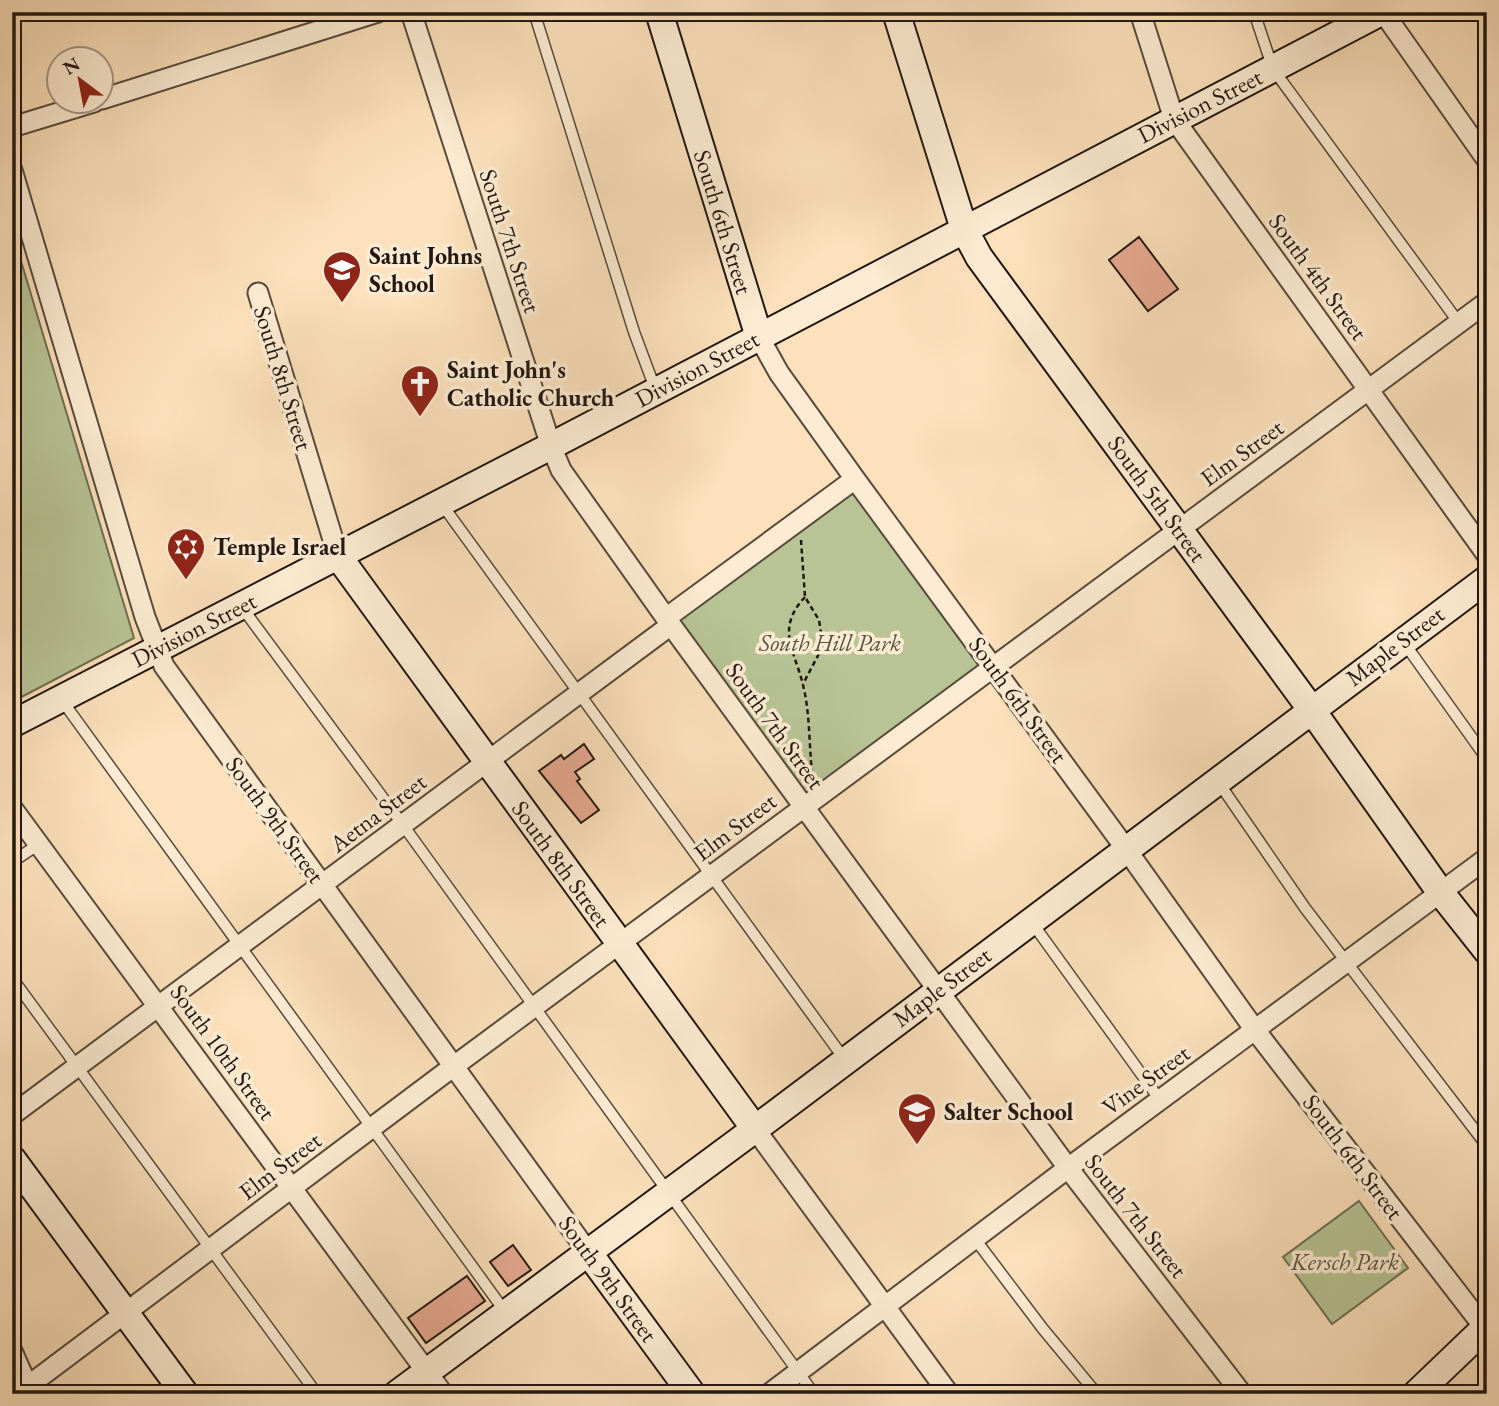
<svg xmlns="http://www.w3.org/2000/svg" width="1499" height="1406" font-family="'EB Garamond',serif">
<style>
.green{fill:#b8c496;stroke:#6d6e54;stroke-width:2}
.building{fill:#e8aa92;stroke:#221711;stroke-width:2}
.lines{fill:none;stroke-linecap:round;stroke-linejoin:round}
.lane-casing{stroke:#584a3c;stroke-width:13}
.street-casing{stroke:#584a3c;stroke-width:23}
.secondary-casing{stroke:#221711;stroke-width:30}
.path{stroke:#221711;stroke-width:2.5;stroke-dasharray:5 3.5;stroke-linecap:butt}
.lane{stroke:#fdecd3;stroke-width:10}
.street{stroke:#fdecd3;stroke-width:19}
.secondary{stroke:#fdecd3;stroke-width:26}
.labels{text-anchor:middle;stroke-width:7;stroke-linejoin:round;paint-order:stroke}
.street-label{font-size:24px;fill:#221711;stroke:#fdecd3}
.poi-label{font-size:24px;font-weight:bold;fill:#221711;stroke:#fdecd3;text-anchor:start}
.park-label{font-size:24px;font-style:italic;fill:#565440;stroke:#fdecd3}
</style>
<rect width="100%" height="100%" fill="#fce1bc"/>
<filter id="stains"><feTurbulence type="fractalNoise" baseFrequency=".00286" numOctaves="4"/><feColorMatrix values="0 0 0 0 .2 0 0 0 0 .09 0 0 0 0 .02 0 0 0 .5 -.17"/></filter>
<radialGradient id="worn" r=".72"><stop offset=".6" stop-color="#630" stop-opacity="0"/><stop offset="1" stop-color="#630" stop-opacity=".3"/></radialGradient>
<!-- green -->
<path class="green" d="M12 231 134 638 12 702Z
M855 479 995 668 804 807 666 618Z
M1359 1201 1408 1268 1332 1324 1283 1257Z"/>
<!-- building -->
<path class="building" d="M1139 237 1178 289 1148 311 1109 260Z
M584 744 594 759 575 772 580 779 577 781 599 810 581 823 539 771 561 755 564 759Z
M513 1245 531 1270 508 1286 490 1262Z
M467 1276 485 1301 426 1343 408 1318Z"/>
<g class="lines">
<defs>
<path id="lane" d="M534 12 634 332 656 391
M1254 12 1273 69 1459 323
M441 503 845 1060
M241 606 403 825 814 1394
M1405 644 1487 759
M61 699 506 1313
M1219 783 1305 908 1487 1146
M12 862 39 844
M1033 924 1160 1100
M12 978 317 1394
M975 1239 1043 1329 1097 1394"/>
<path id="street" d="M411 12 551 446 561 470 671 625 1068 1168 1242 1394
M1140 12 1174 119 1487 555
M1383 12 1487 160
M102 99 378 12
M12 127 94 102
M12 170 145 617 164 666 588 1252
M258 293 338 556
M759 337 779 373 855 479 1126 849 1255 1030 1487 1331
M666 618 855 479
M12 808 443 1394
M12 1115 671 625
M755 1129 949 1394
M12 1351 31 1394
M12 1388 28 1386 454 1066 1487 302
M769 1394 1068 1168 1487 858"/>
<path id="secondary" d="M659 12 759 337
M896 12 964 229 979 257 1311 709 1441 893 1487 951
M338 556 755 1129
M12 724 551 446 1381 12
M12 1159 185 1394
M588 1252 692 1394
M397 1394 755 1129 1487 579
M1416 1394 1487 1326"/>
</defs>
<!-- lane casing -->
<use href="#lane" class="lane-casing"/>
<!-- street casing -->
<use href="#street" class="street-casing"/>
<!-- secondary casing -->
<use href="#secondary" class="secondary-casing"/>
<!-- path -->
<path class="path" d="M801 540 805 597 819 620 823 646 803 684
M12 547C18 566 23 585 12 603
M805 597C775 629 795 651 803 685 810 713 809 744 812 773"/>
<!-- lane -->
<use href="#lane" class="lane"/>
<!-- street -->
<use href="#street" class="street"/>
<!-- secondary -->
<use href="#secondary" class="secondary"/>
</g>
<!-- icons -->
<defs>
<symbol id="school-pin" viewBox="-11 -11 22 30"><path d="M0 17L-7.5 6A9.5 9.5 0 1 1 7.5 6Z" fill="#8f2418" stroke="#fdecd3"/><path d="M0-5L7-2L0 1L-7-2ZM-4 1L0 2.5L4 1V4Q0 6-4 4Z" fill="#fff"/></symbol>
<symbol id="church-pin" viewBox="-11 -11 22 30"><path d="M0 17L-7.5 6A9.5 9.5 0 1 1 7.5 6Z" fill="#8f2418" stroke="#fdecd3"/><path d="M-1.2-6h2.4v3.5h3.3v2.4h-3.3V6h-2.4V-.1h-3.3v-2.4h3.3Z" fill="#fff"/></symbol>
<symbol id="synagogue-pin" viewBox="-11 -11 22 30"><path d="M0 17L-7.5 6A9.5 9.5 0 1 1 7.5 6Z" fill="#8f2418" stroke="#fdecd3"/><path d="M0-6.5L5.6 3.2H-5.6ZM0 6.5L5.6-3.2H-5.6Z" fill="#fff"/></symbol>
</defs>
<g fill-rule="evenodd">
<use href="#school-pin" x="320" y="248" width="44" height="60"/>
<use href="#church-pin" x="398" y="362" width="44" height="60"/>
<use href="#synagogue-pin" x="164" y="525" width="44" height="60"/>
<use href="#school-pin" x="895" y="1090" width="44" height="60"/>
</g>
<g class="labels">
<!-- street labels -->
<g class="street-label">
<text transform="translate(1200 106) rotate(-27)" y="8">Division Street</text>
<text transform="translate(723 222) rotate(73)" y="8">South 6th Street</text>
<text transform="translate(510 241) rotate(72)" y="8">South 7th Street</text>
<text transform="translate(1318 277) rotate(54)" y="8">South 4th Street</text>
<text transform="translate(697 369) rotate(-28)" y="8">Division Street</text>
<text transform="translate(283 378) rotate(73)" y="8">South 8th Street</text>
<text transform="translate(1242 453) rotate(-36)" y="8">Elm Street</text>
<text transform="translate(1157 499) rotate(54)" y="8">South 5th Street</text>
<text transform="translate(194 630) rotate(-27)" y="8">Division Street</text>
<text transform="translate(1395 646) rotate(-37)" y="8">Maple Street</text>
<text transform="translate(1018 700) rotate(54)" y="8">South 6th Street</text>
<text transform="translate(775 726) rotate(54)" y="8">South 7th Street</text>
<text transform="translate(378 813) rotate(-37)" y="8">Aetna Street</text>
<text transform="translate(275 820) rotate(54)" y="8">South 9th Street</text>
<text transform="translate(735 827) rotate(-37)" y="8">Elm Street</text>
<text transform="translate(561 864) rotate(54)" y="8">South 8th Street</text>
<text transform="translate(942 987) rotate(-37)" y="8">Maple Street</text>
<text transform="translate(223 1052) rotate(54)" y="8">South 10th Street</text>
<text transform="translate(1146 1080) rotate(-36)" y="8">Vine Street</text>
<text transform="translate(1353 1157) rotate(53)" y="8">South 6th Street</text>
<text transform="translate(280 1166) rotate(-37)" y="8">Elm Street</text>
<text transform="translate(1136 1216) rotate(52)" y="8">South 7th Street</text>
<text transform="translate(608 1279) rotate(54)" y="8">South 9th Street</text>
</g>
<!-- poi labels -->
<g class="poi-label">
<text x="369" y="264">Saint Johns<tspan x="369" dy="28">School</tspan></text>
<text x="447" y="378">Saint John's<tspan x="447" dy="28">Catholic Church</tspan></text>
<text x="213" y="555">Temple Israel</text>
<text x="944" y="1120">Salter School</text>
</g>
<!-- park labels -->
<g class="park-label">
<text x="830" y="651">South Hill Park</text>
<text x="1345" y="1270">Kersch Park</text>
</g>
</g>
<!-- margin -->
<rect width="1499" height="1406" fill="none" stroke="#fce1bc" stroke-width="42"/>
<rect x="14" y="14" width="1471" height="1378" fill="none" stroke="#221711" stroke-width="3.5"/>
<rect x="21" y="21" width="1457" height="1364" fill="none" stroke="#221711" stroke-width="2"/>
<!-- north arrow -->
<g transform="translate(80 80) rotate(328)"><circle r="33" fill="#fdecd3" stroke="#a59785" stroke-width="2"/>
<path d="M0-5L12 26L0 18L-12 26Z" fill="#8f2418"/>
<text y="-10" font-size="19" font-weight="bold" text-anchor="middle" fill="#221711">N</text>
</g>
<rect width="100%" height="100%" filter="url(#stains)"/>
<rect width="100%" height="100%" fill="url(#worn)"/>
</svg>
